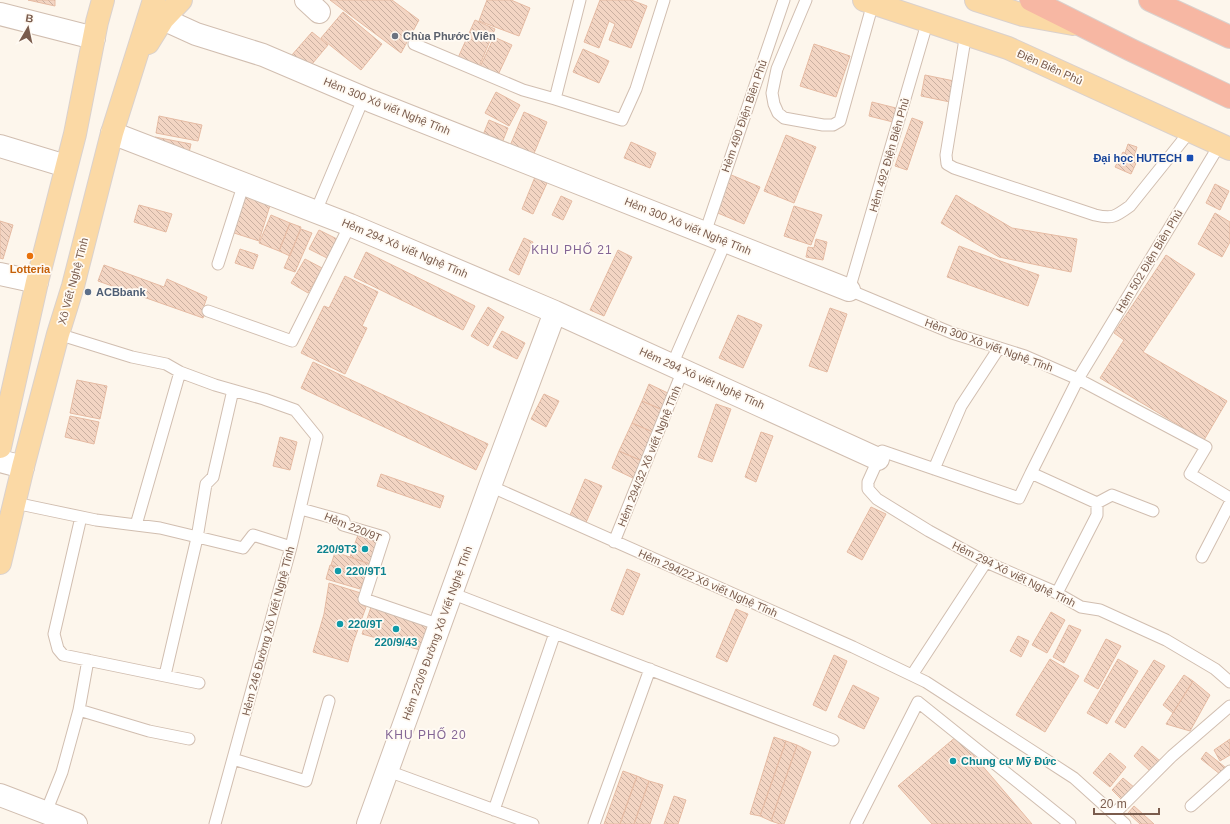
<svg xmlns="http://www.w3.org/2000/svg" width="1230" height="824" font-family="Helvetica,sans-serif">
<style>
.building{fill:url(#building-back-hatch);stroke:#e6bba3}
.lines{fill:none;stroke-linecap:round;stroke-linejoin:round}
.lane-casing{stroke:#d1beb0;stroke-width:13}
.street-casing{stroke:#d1beb0;stroke-width:24}
.primary-casing{stroke:#dad1cd;stroke-width:24}
.highway-casing{stroke:#dad1cd;stroke-width:24}
.lane{stroke:#fff;stroke-width:11}
.street{stroke:#fff;stroke-width:22}
.primary{stroke:#fbd9a5;stroke-width:22}
.highway{stroke:#f7b7a3;stroke-width:22}
.worship-dot{fill:#6b7280;stroke:#fffaf3;stroke-width:1.5}
.transit-dot{fill:#1a4fb4;stroke:#fffaf3;stroke-width:1.5}
.food-dot{fill:#e8710a;stroke:#fffaf3;stroke-width:1.5}
.service-dot{fill:#5c6f8a;stroke:#fffaf3;stroke-width:1.5}
.culture-dot{fill:#0f9aa8;stroke:#fffaf3;stroke-width:1.5}
.labels{text-anchor:middle;stroke-width:3.5;stroke-linejoin:round;paint-order:stroke}
.worship-label{font-size:11px;font-weight:bold;fill:#5b616d;stroke:#fffaf3;text-anchor:start}
.street-label{font-size:11px;fill:#7a5c4d;stroke:#fffaf3}
.transit-label{font-size:11px;font-weight:bold;fill:#164399;stroke:#fffaf3;text-anchor:end}
.food-label{font-size:11px;font-weight:bold;fill:#c56008;stroke:#fffaf3}
.service-label{font-size:11px;font-weight:bold;fill:#4e5e75;stroke:#fffaf3;text-anchor:start}
.culture-label{font-size:11px;font-weight:bold;fill:#0d838f;stroke:#fffaf3;text-anchor:start}
.neighbourhood-label{font-size:12px;letter-spacing:1px;fill:#846695;stroke:#fffaf3}
</style>
<defs>
<pattern id="building-back-hatch" width="6" height="6" patternUnits="userSpaceOnUse"><rect width="6" height="6" fill="#f3d5c3"/><path d="M-1 5l2 2M0 0l6 6M5-1l2 2" fill="none" stroke="#cab0a1"/></pattern>
</defs>
<rect width="100%" height="100%" fill="#fdf6ec"/>
<!-- building -->
<path class="building" d="M28 0H55V6Z
M330 0H392L419 20 401 53Z
M487 0H511L530 8 519 36 479 21Z
M600 0H631L647 6 631 48 609 40 615 24 609 21 599 48 584 42Z
M343 12 382 44 361 70 321 38Z
M475 20 495 29 478 69 457 60Z
M312 32 328 45 307 70 291 56Z
M494 37 512 45 497 77 479 69Z
M814 44 850 56 836 97 800 86Z
M583 49 609 61 599 83 573 72Z
M925 75 954 81 950 102 921 96Z
M496 92 520 105 509 126 485 113Z
M872 102 896 108 893 122 869 116Z
M524 112 547 122 530 163 507 153Z
M159 116 202 125 198 141 156 133Z
M912 118 923 122 907 170 895 166Z
M489 120 508 128 502 143 483 135Z
M786 135 816 147 794 203 764 191Z
M155 137 191 144 188 157 153 147Z
M631 142 656 153 650 168 624 158Z
M1128 144 1137 147 1134 157 1138 159 1131 174 1115 167 1123 152 1125 153Z
M729 174 760 187 744 224 713 211Z
M535 177 547 183 533 214 522 209Z
M1215 184 1229 191 1220 210 1206 203Z
M244 192 271 202 259 241 231 232Z
M956 195 1012 228 1077 239 1071 272 999 257 941 223Z
M561 196 572 201 563 220 552 215Z
M139 205 172 214 166 232 134 222Z
M794 206 822 215 811 245 784 236Z
M1215 213 1230 222V242L1222 257 1198 244Z
M271 215 290 223 279 251 259 243Z
M0 221 13 225 3 259 0 258Z
M290 223 301 227 290 256 279 251Z
M301 229 312 233 295 272 284 268Z
M319 230 339 240 329 259 309 249Z
M524 238 533 242 519 275 509 270Z
M816 239 827 242 823 260 806 257 808 247 814 248Z
M959 246 1039 275 1028 306 947 277Z
M240 249 258 255 253 269 235 263Z
M618 250 632 257 604 316 590 310Z
M366 252 475 306 463 330 354 277Z
M1166 255 1195 274 1143 352 1227 401 1204 440 1100 378 1124 340 1114 333Z
M305 259 322 268 308 293 291 283Z
M104 265 164 287 167 279 207 297 204 306 207 308 203 318 98 281Z
M345 276 378 292 362 326 367 328 345 374 301 353 324 306 329 308Z
M488 307 504 317 488 346 471 336Z
M830 308 847 314 827 372 809 366Z
M738 315 762 325 743 368 719 358Z
M502 331 525 343 517 359 493 347Z
M313 362 488 444 476 470 301 388Z
M77 380 107 386 100 419 70 413Z
M649 384 672 395 665 411 642 401Z
M544 394 559 401 546 427 531 419Z
M642 401 665 411 655 433 632 423Z
M716 404 731 409 712 462 698 457Z
M70 416 99 422 94 444 65 437Z
M632 423 655 433 642 461 619 451Z
M761 432 773 436 756 482 745 477Z
M280 437 297 442 290 470 273 466Z
M619 451 642 461 635 479 612 468Z
M381 474 444 496 440 508 377 486Z
M585 479 602 486 584 527 568 520Z
M871 507 886 514 862 560 847 552Z
M358 535 382 542 370 564 350 557Z
M335 552 370 564 365 575 331 565Z
M330 565 365 577 360 589 326 579Z
M627 569 640 574 623 615 611 610Z
M329 583 364 594 362 605 366 607 353 643 348 662 313 652 324 614Z
M371 607 429 625 424 651 362 634Z
M736 609 748 614 727 662 716 657Z
M1051 612 1065 620 1047 653 1032 645Z
M1069 625 1081 630 1064 663 1053 657Z
M1018 636 1029 641 1021 657 1010 651Z
M1106 639 1121 646 1098 689 1084 681Z
M834 655 847 661 826 711 813 705Z
M1050 659 1079 676 1045 732 1016 715Z
M1118 659 1138 671 1107 724 1087 713Z
M1154 660 1165 666 1125 728 1115 722Z
M1184 675 1193 681 1173 713 1163 705Z
M1193 681 1210 695 1190 731 1166 724Z
M853 685 879 698 864 729 838 717Z
M957 736 1032 824H932L898 786Z
M774 737 786 741 760 816 750 814Z
M1230 739V755L1220 761 1214 750Z
M786 741 797 745 771 821 760 816Z
M797 745 811 752 784 824H780L771 821Z
M1142 746 1160 761 1150 771 1134 756Z
M1206 752 1230 771 1225 778 1201 759Z
M1110 753 1126 767 1110 787 1093 773Z
M623 771 637 776 620 824H604Z
M637 776 649 781 634 824H620Z
M1123 778 1135 788 1123 801 1112 790Z
M649 781 663 785 650 824H634Z
M674 796 686 800 678 824H664Z
M1134 806 1154 824H1140L1128 813Z"/>
<g class="lines">
<defs>
<path id="lane" d="M806 0 777 69 772 93 774 104 778 113 784 118 795 120 823 125H833L840 121 873 3
M928 20 849 290 952 333 1025 356 1078 379 1206 447 1190 474 1230 498
M966 33 946 155 947 164 954 168 1095 215C1112 219 1115 217 1130 206L1191 130
M414 44 523 90 555 99 580 0
M555 99 622 120 636 89 664 0
M316 211 364 97
M705 233 784 0
M218 264 244 183
M208 311 292 341 350 225
M58 334 132 357 166 364 180 372 215 385 264 399 295 410 317 437 291 547 215 824
M672 365 726 241
M934 469 961 406 999 348
M1031 473 1078 379 1220 144
M490 486 853 647 926 682 1074 778 1125 824
M15 503 96 520 160 528 243 548 253 535 291 547
M301 509 344 521 343 525 384 537 364 599 440 625
M1153 511 1112 495 1097 503 1031 473 1019 498 882 451 868 482V489L877 499 929 531 986 562 1053 591 1081 607 1100 610 1166 640 1215 669 1230 682
M81 517 54 634 58 649 63 655 199 683
M136 525 180 372
M614 542 683 370
M1202 557 1230 503
M451 593 833 740
M1057 593 1097 515V503
M165 675 197 538 206 484 213 477 233 390
M912 675 986 562
M79 710 149 731 189 739
M233 759 306 781 329 701
M388 771 533 824
M1191 806 1230 771
M494 810 555 633
M46 812 62 772 79 710 88 660
M1114 814 1172 756 1230 706
M594 824 650 669
M856 824 918 702 1070 824"/>
<path id="street" d="M306 0 319 12
M0 14 94 38
M163 19 196 34 263 55 371 101 849 290
M112 133 350 225 555 312 878 459
M0 146 66 166
M0 274 37 282
M0 461 23 467
M0 795 76 824
M368 824 490 486 555 312"/>
<path id="primary" d="M864 0 1008 48 1230 149
M976 0 1023 15 1073 24
M148 43 163 19 181 0
M0 447 37 282 75 134 97 22 103 0
M0 563 23 467 58 334 73 286 112 133 154 0"/>
<path id="highway" d="M1031 0 1131 50 1230 97
M1150 0 1230 37"/>
</defs>
<!-- lane casing -->
<use href="#lane" class="lane-casing"/>
<!-- street casing -->
<use href="#street" class="street-casing"/>
<!-- primary casing -->
<use href="#primary" class="primary-casing"/>
<!-- highway casing -->
<use href="#highway" class="highway-casing"/>
<!-- lane -->
<use href="#lane" class="lane"/>
<!-- street -->
<use href="#street" class="street"/>
<!-- primary -->
<use href="#primary" class="primary"/>
<!-- highway -->
<use href="#highway" class="highway"/>
</g>
<!-- markers -->
<circle class="worship-dot" cx="395" cy="36" r="4"/>
<rect class="transit-dot" x="1186" y="154" width="8" height="8" rx="2"/>
<circle class="food-dot" cx="30" cy="256" r="4"/>
<circle class="service-dot" cx="88" cy="292" r="4"/>
<g class="culture-dot">
<circle cx="365" cy="549" r="4"/>
<circle cx="338" cy="571" r="4"/>
<circle cx="340" cy="624" r="4"/>
<circle cx="396" cy="629" r="4"/>
<circle cx="953" cy="761" r="4"/>
</g>
<g class="labels">
<!-- worship labels -->
<g class="worship-label">
<text x="403" y="40">Chùa Phước Viên</text>
</g>
<!-- street labels -->
<g class="street-label">
<text transform="translate(1050 67) rotate(24)" y="4">Điện Biên Phủ</text>
<text transform="translate(387 106) rotate(22)" y="4">Hẻm 300 Xô viết Nghệ Tĩnh</text>
<text transform="translate(744 116) rotate(-71)" y="4">Hẻm 490 Điện Biên Phủ</text>
<text transform="translate(889 155) rotate(-74)" y="4">Hẻm 492 Điện Biên Phủ</text>
<text transform="translate(688 226) rotate(22)" y="4">Hẻm 300 Xô viết Nghệ Tĩnh</text>
<text transform="translate(405 248) rotate(23)" y="4">Hẻm 294 Xô viết Nghệ Tĩnh</text>
<text transform="translate(1149 261) rotate(-59)" y="4">Hẻm 502 Điện Biên Phủ</text>
<text transform="translate(73 281) rotate(-75)" y="4">Xô Viết Nghệ Tĩnh</text>
<text transform="translate(989 345) rotate(20)" y="4">Hẻm 300 Xô viết Nghệ Tĩnh</text>
<text transform="translate(702 378) rotate(24)" y="4">Hẻm 294 Xô viết Nghệ Tĩnh</text>
<text transform="translate(649 456) rotate(-68)" y="4">Hẻm 294/32 Xô viết Nghệ Tĩnh</text>
<text transform="translate(353 527) rotate(22)" y="4">Hẻm 220/9T</text>
<text transform="translate(1014 574) rotate(26)" y="4">Hẻm 294 Xô viết Nghệ Tĩnh</text>
<text transform="translate(708 583) rotate(24)" y="4">Hẻm 294/22 Xô viết Nghệ Tĩnh</text>
<text transform="translate(268 631) rotate(-75)" y="4">Hẻm 246 Đường Xô Viết Nghệ Tĩnh</text>
<text transform="translate(437 633) rotate(-70)" y="4">Hẻm 220/9 Đường Xô Viết Nghệ Tĩnh</text>
</g>
<!-- transit labels -->
<g class="transit-label">
<text x="1182" y="162">Đại học HUTECH</text>
</g>
<!-- food labels -->
<g class="food-label">
<text x="30" y="273">Lotteria</text>
</g>
<!-- service labels -->
<g class="service-label">
<text x="96" y="296">ACBbank</text>
</g>
<!-- culture labels -->
<g class="culture-label">
<text x="357" y="553" text-anchor="end">220/9T3</text>
<text x="346" y="575">220/9T1</text>
<text x="348" y="628">220/9T</text>
<text x="396" y="646" text-anchor="middle">220/9/43</text>
<text x="961" y="765">Chung cư Mỹ Đức</text>
</g>
<!-- neighbourhood labels -->
<g class="neighbourhood-label">
<text x="572" y="254">KHU PHỐ 21</text>
<text x="426" y="739">KHU PHỐ 20</text>
</g>
</g>
<!-- north arrow -->
<g transform="translate(28 28) rotate(9)" stroke="#fffaf3" stroke-width="3" paint-order="stroke">
<path d="M0-3L7 15L0 10L-7 15Z" fill="#7a5c4d"/>
<text y="-6" font-size="11" font-weight="bold" text-anchor="middle" fill="#7a5c4d">B</text>
</g>
<!-- scale -->
<path d="M1094 808v6h65v-6" fill="none" stroke="#7a5c4d" stroke-width="2"/>
<text x="1100" y="808" font-size="12" fill="#7a5c4d" stroke="#fffaf3" stroke-width="3" paint-order="stroke">20 m</text>
</svg>
